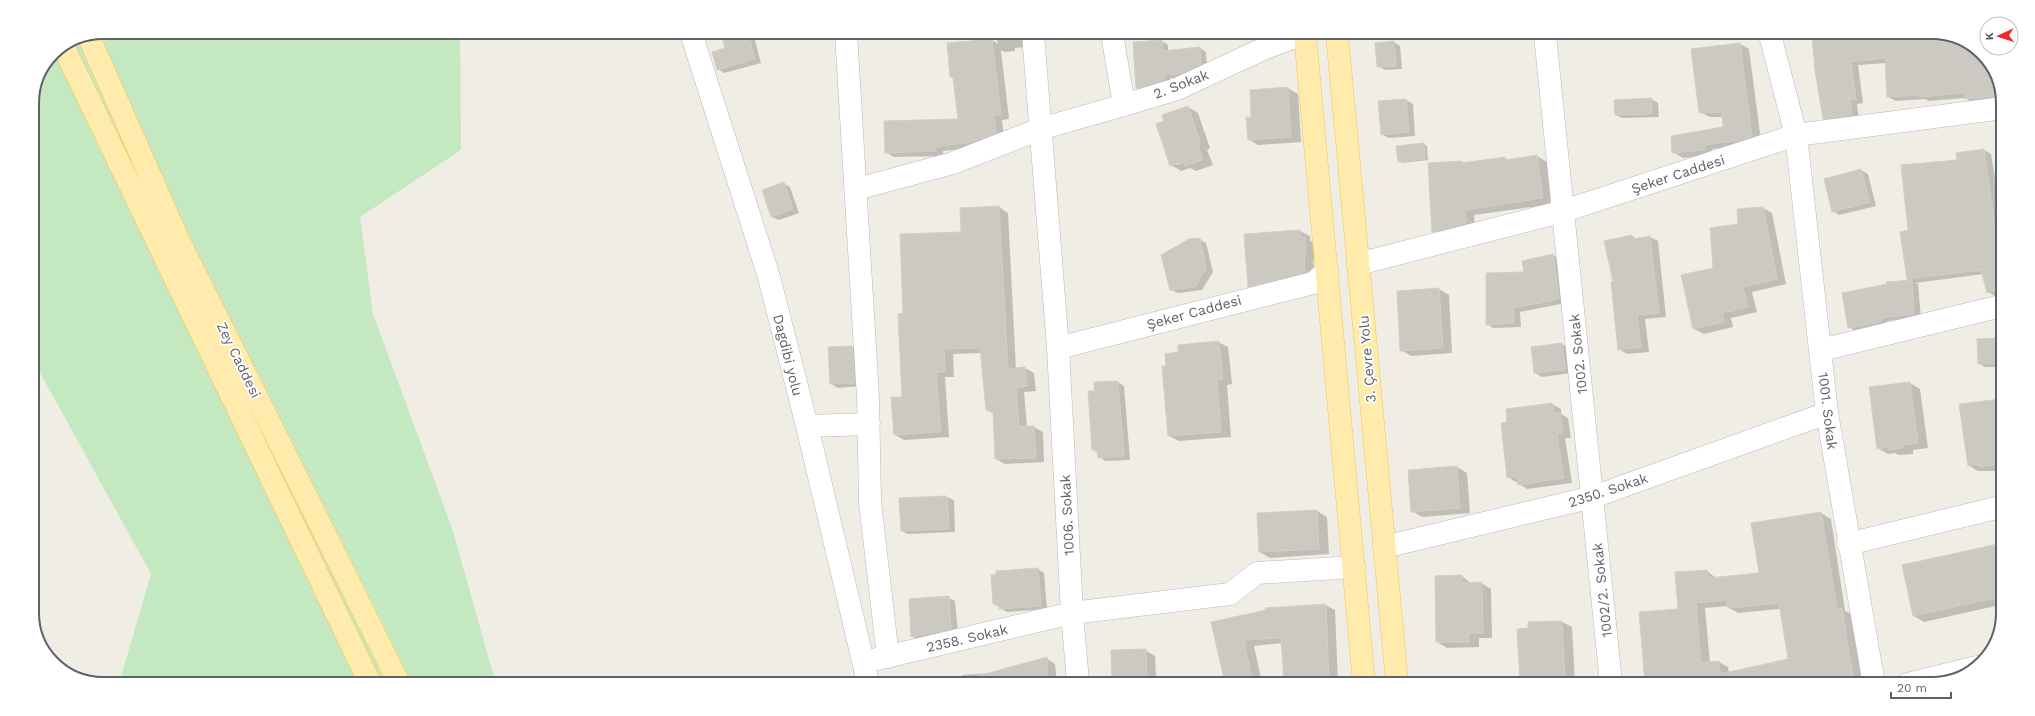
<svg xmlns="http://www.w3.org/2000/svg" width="2035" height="716" font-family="'Work Sans',sans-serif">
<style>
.green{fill:#c4e9c0}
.shadow{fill:#0003;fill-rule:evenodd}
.building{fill:#ccc8c2;stroke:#d6cec3;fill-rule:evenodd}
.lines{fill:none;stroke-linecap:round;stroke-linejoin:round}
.minor-casing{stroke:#b6b9bd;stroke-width:23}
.major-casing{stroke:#fbbf54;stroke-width:23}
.minor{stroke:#fff;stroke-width:22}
.major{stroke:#ffebac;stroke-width:22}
.labels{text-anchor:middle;stroke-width:3.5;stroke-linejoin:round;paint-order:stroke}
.street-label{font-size:14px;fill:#5d6267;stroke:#fff}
.rim{fill:none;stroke:#5d6267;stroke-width:2}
</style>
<rect width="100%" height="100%" fill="#f0ede5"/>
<!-- green -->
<path class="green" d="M103 32 460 33 461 150 360 217 373 314 452 528 494 677 497 681 120 680 151 574 32 358V98L53 53 76 37Z"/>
<!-- shadow -->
<path class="shadow" d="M722 33H753L761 63 724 73 718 69 726 49Z
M996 34H1021L1024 47 1015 48V51L1005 52 1001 50 1009 119 1002 120 1004 137 980 147 943 151V156L894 157 886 152 959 120 954 79 951 77 948 44 992 40 998 44Z
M1813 35 1955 36 1988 60 2003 98 1973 103 1965 98 1929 101 1925 99 1896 101 1888 97 1886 63 1858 65 1863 103 1857 104 1859 119 1831 123 1824 118Z
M1162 41 1168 45V51L1200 48 1206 52 1207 67 1186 77 1170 78V83L1143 91 1137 88Z
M1394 42 1400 46 1402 69 1385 70 1378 66Z
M1740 44 1749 49 1761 141 1751 144 1712 149 1713 155 1683 158 1673 152 1724 128 1723 117H1710L1700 112Z
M1288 88 1298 94 1301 142 1258 145 1248 139 1252 118Z
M1651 99 1658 103 1659 117 1622 118 1616 115Z
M1406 100 1413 104 1415 136 1388 138 1382 134 1379 102Z
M1188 107 1198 113 1210 148 1207 150 1213 165 1196 171 1190 168 1181 171 1171 165 1165 122ZM1188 160V161L1177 165V163Z
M1424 144 1427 146 1428 160 1402 163 1399 161Z
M1984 150 1991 154 2002 221V294L1995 296 1988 292 1983 274 1915 283 1918 284 1921 318 1887 321 1888 325 1856 331 1849 327 1911 281 1907 279 1909 231 1958 161Z
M1537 156 1547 162 1553 204 1474 215 1475 229 1443 237 1433 231 1462 162 1464 164 1505 158 1509 160Z
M1861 170 1868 174 1876 206 1839 215 1833 211Z
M783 183 790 187 799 213 779 220 772 217 763 190Z
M999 207 1008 213 1016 369 1025 368 1034 373 1036 391 1024 392 1027 427H1034L1043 432 1044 462 1005 464 996 459 995 414 986 410 982 353 953 354 954 377H945L949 437 904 440 895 435 903 397 904 314 962 233Z
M1763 208 1772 213 1786 284 1752 292 1757 312 1731 318 1733 327 1704 334 1694 329 1740 225Z
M1300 231 1310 236V241L1315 243 1316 259 1313 260 1315 278 1259 292 1249 286Z
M1632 236 1637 239 1650 237 1658 241 1666 317 1645 319 1649 352 1627 354 1619 349 1614 282Z
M1199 239 1206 243 1213 272 1202 290 1178 293 1171 290Z
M1553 255 1559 259 1566 303 1520 312 1521 327 1493 328 1487 324 1526 273Z
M1439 289 1449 295 1452 353 1411 356 1401 350Z
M2000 339 2001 340V367H1985L1979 363Z
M1218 342 1228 347 1232 384 1227 385 1231 437 1179 441 1169 436 1167 367 1180 353Z
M1562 344 1568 348 1571 373 1542 377 1535 373Z
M852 347 859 351 861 386 838 388 831 384 829 348Z
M1118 382 1124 386 1130 460 1105 461 1099 457 1098 453 1093 450 1095 392Z
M1910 383 1920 389 1928 448 1913 450V454L1899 455 1895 453 1888 454 1878 448 1870 388Z
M2001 400 2000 471H1978L1968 465Z
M1552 404 1561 409V414L1568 418 1571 438H1565L1572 483 1527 489 1508 477 1507 410Z
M1457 467 1467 473 1470 513 1422 517 1412 511Z
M947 497 954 500 955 532 908 534 902 531Z
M1317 511 1327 517 1329 554 1270 558 1260 552Z
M1821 513 1831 519 1845 611 1852 614 1862 684 1647 683 1640 613 1679 610 1707 571 1716 578 1760 574ZM1729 606V608L1738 613 1781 609 1790 660 1729 673 1728 667 1719 662 1710 663 1705 608Z
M1998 545 2000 546V605L1924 622 1914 616Z
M1038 569 1044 573 1047 609 1007 612 994 604Z
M1462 576 1472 584 1481 583 1491 589 1492 638H1479V647L1447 648 1437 642 1436 577Z
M949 598 955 601 958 632 919 640 912 636Z
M1325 605 1335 610 1338 683H1285L1282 643 1254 646 1262 683H1225L1212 622Z
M1562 622 1572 627 1575 683 1521 682 1529 629Z
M1145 650 1155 656 1156 677 1180 676 1190 683 1113 682 1112 651Z
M1046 658 1055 664 1057 682H962V675L993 673Z"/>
<!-- building -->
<path class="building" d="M721 33H748L755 59 717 70 712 52 725 48Z
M1812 35 1955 36 1988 60 1997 84 1999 96 1964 99V93L1920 97V95L1887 97 1885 58 1851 62 1856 99 1850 100 1852 115 1823 119 1815 70Z
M992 39 1001 115H994L996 133 971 142 935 147 936 151 885 153 884 121 958 119 953 77H950L947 43Z
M1162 40 1163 51 1200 47 1201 64 1179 74 1164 75V80L1136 88 1133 42Z
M1394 41 1396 66 1377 67 1375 43Z
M1740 43 1752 136 1742 140 1704 145 1705 150 1672 153 1671 136 1723 127 1722 112 1699 113 1691 49Z
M1288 87 1291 137 1248 140 1246 117H1251L1250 90Z
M1652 98V114L1615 115 1614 100Z
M1406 99 1409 132 1381 135 1378 101Z
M1188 106 1200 142 1198 144 1203 160 1185 166 1183 162 1170 166 1156 124 1164 121 1162 115Z
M1424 143 1425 159 1398 162 1396 146Z
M1984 149 1994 220 2000 219 2002 289 1987 293 1981 270 1907 279 1900 232 1908 230 1901 165 1957 160 1956 153Z
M1537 155 1543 198 1465 210 1466 223 1432 232 1428 163 1462 161V163L1505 157V160Z
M1861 169 1870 202 1832 212 1824 179Z
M784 182 793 209 771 217 762 190Z
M999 206 1008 369 1025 367 1027 386 1016 388 1019 426H1034L1036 458 995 459 993 410H986L980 348 944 349 945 372H936L941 432 894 435 891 397H902L898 314 903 313 900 234 961 232 960 208Z
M1763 207 1777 279 1743 287 1748 307 1722 313 1724 322 1693 329 1681 275 1713 268 1710 228 1738 224 1737 209Z
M1300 230 1301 237H1305L1306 254H1304L1305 272 1248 287 1244 234Z
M1632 235 1633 239 1650 236 1659 313 1637 315 1641 347 1618 350 1611 282 1613 281 1604 241Z
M1200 238 1206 268 1195 287 1170 290 1161 255 1189 239Z
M1553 254 1559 299 1514 308V323L1486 325V273L1524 272 1522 261Z
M1912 280 1914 314 1881 318V322L1848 328 1842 293 1887 284 1886 282Z
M1439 288 1443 348 1400 351 1397 291Z
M2000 338 2001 363 1978 364 1977 339Z
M1219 341 1223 379 1217 380 1221 432 1168 436 1162 366H1166L1165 354 1178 352V345Z
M1562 343 1565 370 1534 373 1531 347Z
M852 346 855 383 830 384 828 347Z
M1118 381 1124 456 1098 458 1097 450H1092L1088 391H1094V382Z
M1910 382 1918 443 1903 445V448L1889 450 1888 447 1877 449 1869 387Z
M2001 399 2000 461 1994 462V465L1979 467V464L1968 466 1959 404Z
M1552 403 1554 413H1560L1563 433 1557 434 1564 478 1518 485 1517 477 1507 478 1501 423 1507 422 1506 409Z
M1457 466 1460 508 1411 512 1408 470Z
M947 496 949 529 901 531 899 498Z
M1317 510 1319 549 1259 552 1257 513Z
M1821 512 1837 609 1842 608 1854 684 1645 683 1639 612 1678 609 1675 572 1707 570 1708 578 1759 573 1751 523ZM1727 600 1728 608 1779 603 1788 659 1720 674 1719 661 1701 663 1696 603Z
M1998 544 2000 552V597L1913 616 1902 565Z
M1038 568 1041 606 999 609V604H993L991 575 996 574V571Z
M1462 575V583L1482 582 1483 633H1469V642H1436L1435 576Z
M949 596 951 629 911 637 909 599Z
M1326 604 1329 683H1284L1281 638 1244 640 1253 683H1225L1211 622 1266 610 1265 608Z
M1562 621 1565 683H1520L1517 629 1528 628V622Z
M1146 649 1147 682H1112L1111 650Z
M1047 657 1048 682H975L974 677Z"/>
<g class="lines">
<defs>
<path id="minor" d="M691 33 769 277 807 426 868 682
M846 33 868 398 870 502 888 657
M1033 34 1058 348 1072 613 1078 682
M1112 34 1124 105 1177 89 1263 49 1303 34
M1545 35 1611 683
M1770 35 1796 135 1827 413 1874 684
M857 189 953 163 1040 129 1124 105
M1358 264 1564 211 1796 135 2003 108
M1058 348 1313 283 1327 271
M1821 350 2001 306
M807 426 869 424
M1848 544 2000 507
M1384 547 1593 497 1827 413
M873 660 1072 613 1230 594 1257 573 1354 567
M1908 684 1977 667"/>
<path id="major" d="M1305 34 1364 683
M1337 34 1397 683
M88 35 178 239 398 681
M63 46 369 681"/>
</defs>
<!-- minor casing -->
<use href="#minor" class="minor-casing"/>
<!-- major casing -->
<use href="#major" class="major-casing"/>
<!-- minor -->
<use href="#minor" class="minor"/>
<!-- major -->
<use href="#major" class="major"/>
</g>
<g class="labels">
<!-- street labels -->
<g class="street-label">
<text transform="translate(1181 84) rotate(-21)" y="5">2. Sokak</text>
<text transform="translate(1678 174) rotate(-18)" y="5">Şeker Caddesi</text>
<text transform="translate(1194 312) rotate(-15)" y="5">Şeker Caddesi</text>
<text transform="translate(1578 354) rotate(-96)" y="5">1002. Sokak</text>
<text transform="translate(788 355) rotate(76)" y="5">Dagdibi yolu</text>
<text transform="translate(1367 359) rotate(-95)" y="5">3. Çevre Yolu</text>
<text transform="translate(239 360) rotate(64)" y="5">Zey Caddesi</text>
<text transform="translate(1828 411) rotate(83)" y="5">1001. Sokak</text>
<text transform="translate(1608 490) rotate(-18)" y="5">2350. Sokak</text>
<text transform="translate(1067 515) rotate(-93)" y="5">1006. Sokak</text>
<text transform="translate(1602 590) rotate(-96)" y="5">1002/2. Sokak</text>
<text transform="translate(967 638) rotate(-13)" y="5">2358. Sokak</text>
</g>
</g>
<!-- crop -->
<path d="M0 0H2035V716H0ZM103 39H1932A64 64 0 0 1 1996 103V613A64 64 0 0 1 1932 677H103A64 64 0 0 1 39 613V103A64 64 0 0 1 103 39Z" fill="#fff" fill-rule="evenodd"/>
<path class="rim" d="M103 39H1932A64 64 0 0 1 1996 103V613A64 64 0 0 1 1932 677H103A64 64 0 0 1 39 613V103A64 64 0 0 1 103 39Z"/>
<!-- north arrow -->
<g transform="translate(1999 36) rotate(267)"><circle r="19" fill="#ffffff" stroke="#bec0c2"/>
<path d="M0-3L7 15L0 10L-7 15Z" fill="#f62627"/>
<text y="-6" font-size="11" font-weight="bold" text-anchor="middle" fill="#5d6267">K</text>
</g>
<!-- scale -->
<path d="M1891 692v6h60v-6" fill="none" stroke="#5d6267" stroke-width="2"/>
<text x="1897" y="692" font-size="12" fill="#5d6267" stroke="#ffffff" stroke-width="3" paint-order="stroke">20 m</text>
</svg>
